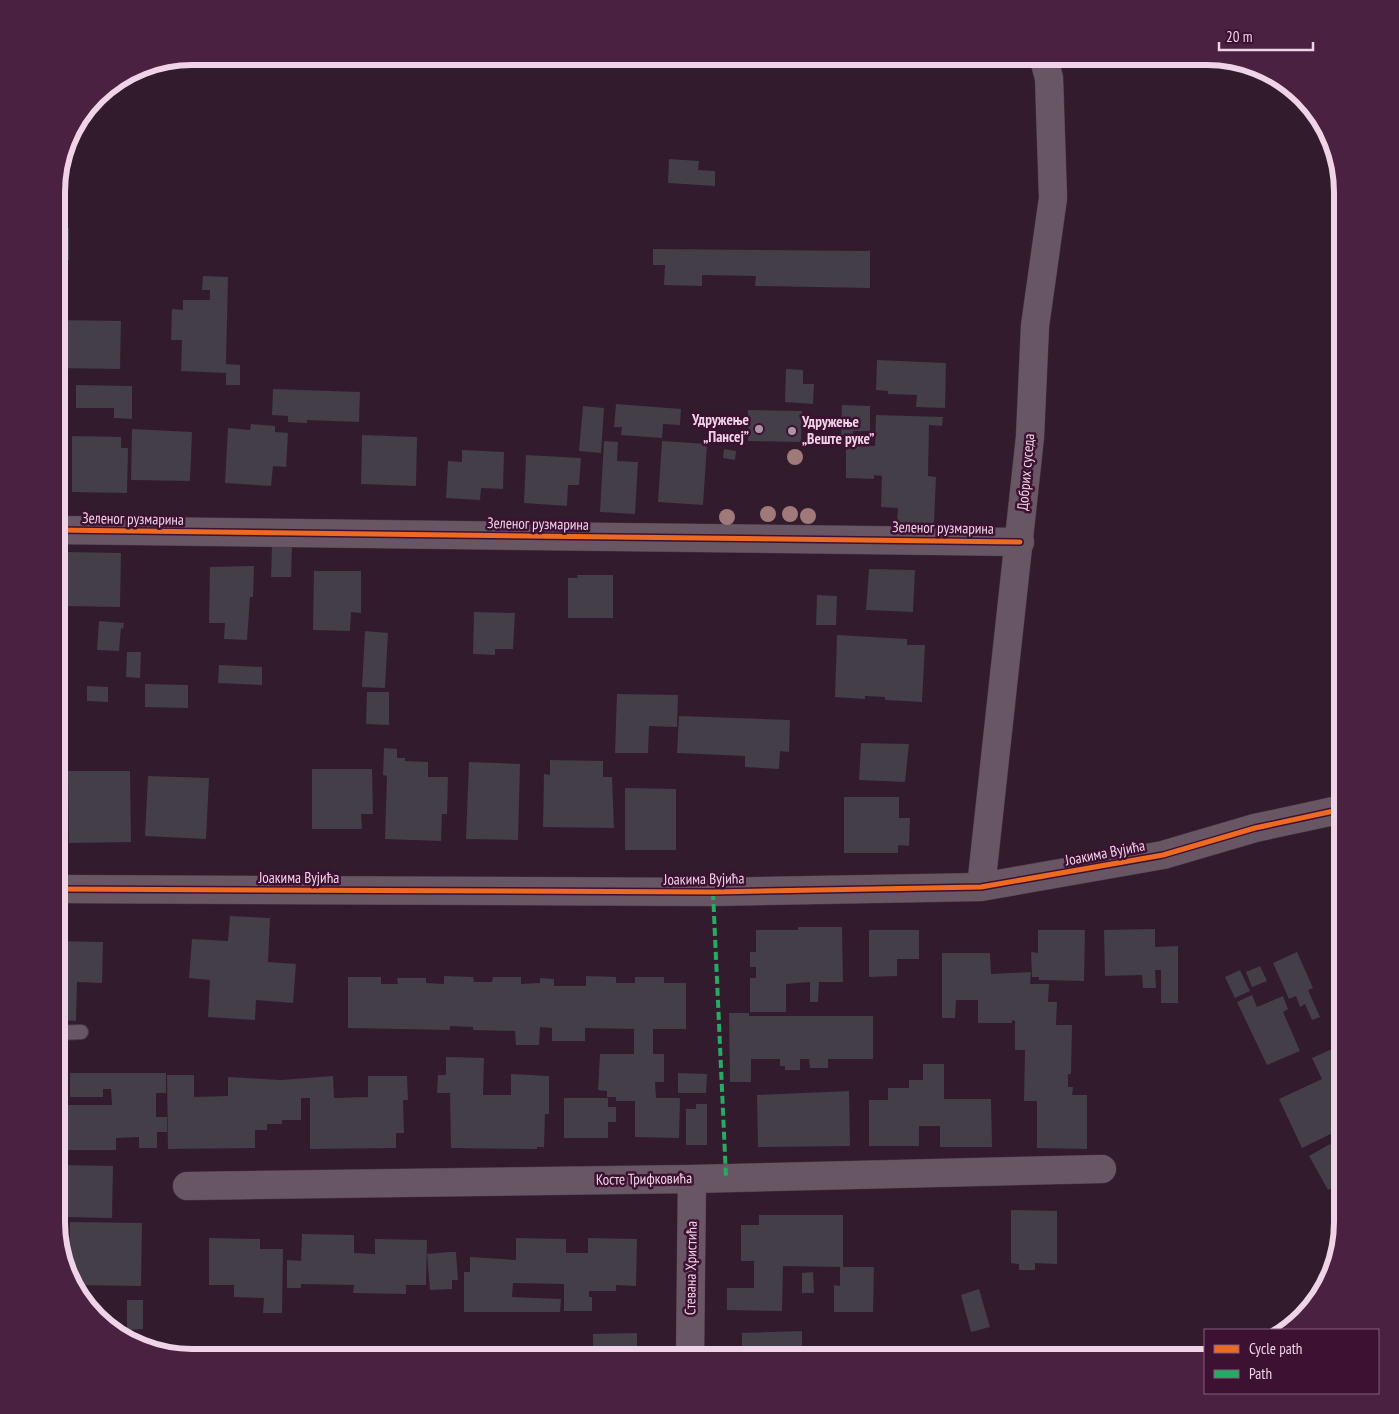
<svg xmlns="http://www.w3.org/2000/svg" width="1399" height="1414" font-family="'PT Sans Narrow',sans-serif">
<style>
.building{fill:#433e48}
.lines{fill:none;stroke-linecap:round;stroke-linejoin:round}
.service-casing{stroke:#4c3947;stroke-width:16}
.minor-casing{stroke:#4c3947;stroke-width:29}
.service{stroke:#695664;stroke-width:14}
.minor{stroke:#695664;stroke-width:28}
.quiet{stroke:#26ab63;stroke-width:4;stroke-dasharray:8 4;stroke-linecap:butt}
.cycleway-casing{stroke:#3c1132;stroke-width:8}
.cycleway{stroke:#ed6a23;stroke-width:5}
.tree{fill:#9f7a79}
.poi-dot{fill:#ad93a5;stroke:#3c1132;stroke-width:2}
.labels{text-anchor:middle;stroke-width:5;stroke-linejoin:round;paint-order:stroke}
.poi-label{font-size:15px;font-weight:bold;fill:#efd3e6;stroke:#3c1132;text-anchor:end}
.street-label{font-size:15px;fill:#efd3e6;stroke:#3c1132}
.rim{fill:none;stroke:#efd3e6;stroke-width:6}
</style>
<rect width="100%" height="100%" fill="#321b2d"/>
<!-- building -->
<path class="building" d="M669 159 699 161 698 170 715 171V186L668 183Z
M57 228H69V260H57Z
M653 249 870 251V288L755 286 756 276 702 275V286L664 285 665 265H653Z
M203 276 228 277 226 364 240 365V385H226V373L181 371 182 340H171L172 309 183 310V300H210V290H202Z
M57 320 121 321 120 369 57 368Z
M877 360 946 363 945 408 916 407 917 395 888 394V391L876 390Z
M786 369 803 370V384H814L813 404 785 402Z
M76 385 132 386V419L114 418V408H76Z
M273 389 360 392 359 422 307 420V423L288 422V416L272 415Z
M616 404 681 409 680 425 663 424 662 438 621 435 622 427H614Z
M842 405 870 406V431H853V437L841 436Z
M583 406 604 408 601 453 579 451Z
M748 410 802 411 801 442 748 441Z
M876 415 943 417 942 426 929 425 928 476 936 477 934 523H897L898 508 881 507 882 476 874 475V479L846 478V445L875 446Z
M251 424 275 426V432L288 433 286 467 273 466 271 486 225 483 228 428 250 430Z
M132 429 192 432 190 481 131 480Z
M362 435 417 437 416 486 361 484Z
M72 436 121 437V448H128L127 493 72 492Z
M604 441 618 442 617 461 638 462 635 514 600 512Z
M662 441 707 444 703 505 658 502Z
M724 449 736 451 735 460 723 458Z
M462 450 504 452 503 489 481 488 480 500 446 498 448 461 462 462Z
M526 455 581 458 579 485H568L567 506 524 503Z
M272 545 292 546 291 577H271Z
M67 552 121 553 120 607 66 606Z
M254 566 253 597H250L247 640 224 639 225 623H209L210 567Z
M869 569 915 570 913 612 866 610Z
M314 571H361V613L351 612 350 631 313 630Z
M577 575H613V618H568V578H578Z
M817 595 837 596 836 625H816Z
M474 612 515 613 513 649H495V655L473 654Z
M99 621 124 623 123 629 121 628 119 651 97 650Z
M365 631 388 633 385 688 362 687Z
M837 635 907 639V645H925L922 702 885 700V697L865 696V699L835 697Z
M127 652H141L140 678 126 677Z
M219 665 262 667V685L218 683Z
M145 684 188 685V708L145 707Z
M87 686 108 687V702L87 701Z
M367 692H389V725L366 724Z
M617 694 678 695 677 727 649 726 648 753H615Z
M679 716 790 720 789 752 780 751 779 769 745 767V756L677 753Z
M861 743 909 744 905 782 859 780Z
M384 748 397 749V758H405V761L428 762V777H448L447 814H442L441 841 385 839 387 776 383 775Z
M550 760 603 761V777H612L614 828 543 827 544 774 550 775Z
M469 762 520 764 518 840 466 839Z
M312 769H372L373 814H361L362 829H312Z
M68 771H130L131 842 69 843Z
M148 776 209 778 206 839 145 836Z
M625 788 676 789V850H625Z
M844 797H899V818H910L909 846 898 845V853H844Z
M230 916 270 918 268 962 296 964 293 1003 256 1000 255 1020 208 1017 210 980 189 978 192 939 228 941Z
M798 927H842L843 982H819L818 1002H810V982L786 984V1012H750V978H756V967H750V952H756V930H798Z
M1155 929V947L1178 946V1003H1161V970H1155L1156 988H1143L1142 975 1105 976 1104 930Z
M869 930H919V959H897V976L869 977Z
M1038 930H1085L1084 981 1039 980V977H1032L1031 952 1038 953Z
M56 941 103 942 102 983 77 982 76 1021 56 1020Z
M1297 952 1313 988 1308 990 1320 1017 1312 1020 1305 1004 1300 1007 1296 996 1289 999 1273 963Z
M942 953H990L991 974 1031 972 1030 984H1049L1048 1002H1057L1056 1025H1072L1071 1074H1068V1087H1073L1072 1095H1087V1149L1037 1148V1101H1024L1025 1050H1015V1021L1012 1020V1023H978V1000H956L955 1018H942Z
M1260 966 1267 981 1252 987 1246 972Z
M1240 970 1250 991 1235 998 1225 977Z
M444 976 473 977 474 982H492L493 977H521V984L540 983V978L554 979V986H586V976L616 977V983H635V977H664V983H686V1029H653V1054H664V1082H655L656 1098H680L679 1138 635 1137V1101H616V1097H607V1091L598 1090 600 1054H634V1029L585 1028V1041H552V1028L540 1027 539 1045H516L515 1031 473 1030V1027L450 1026V1030L348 1028V977H381V984H398L397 978H426V983L444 984Z
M1252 995 1257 1007 1283 996 1288 1009 1283 1012 1300 1051 1267 1065 1237 1002Z
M729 1013H749V1016H873V1059H828V1068H810L809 1059H800V1070H785V1066H780V1059H751V1082H730Z
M1343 1044V1122L1339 1124 1341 1129 1302 1148 1279 1099 1322 1079 1312 1058Z
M446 1057 484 1058 483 1095H511V1074L549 1076V1114H545L544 1147H537V1149L451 1148 450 1093H437L438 1075H446Z
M923 1064H944V1099H991L992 1147H940V1126H919V1146H869V1100H888V1088H909V1080H923Z
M70 1073H166V1093H156V1117H167V1132H157V1148H139V1137L116 1138V1150H67V1105H112L111 1089H103V1097H70Z
M678 1073 707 1074 706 1093H678Z
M167 1075H194V1097L228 1096V1077L281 1080 333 1076 334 1098 368 1097V1076H407L408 1100H403L404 1133H396V1148L310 1149V1098H301V1120H282V1124H267V1130H255V1148L168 1149Z
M849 1091 850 1146 758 1147 757 1095Z
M564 1098H608V1107H616V1122H608V1138H564Z
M696 1104H707V1145H686V1109H696Z
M1330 1144 1343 1167V1181L1328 1190 1309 1156Z
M64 1165 113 1166 112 1218 63 1217Z
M1011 1210 1057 1211V1264L1035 1263V1270H1019V1264L1011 1263Z
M759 1215H843V1267H874L873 1312H834V1285L840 1286V1267L783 1266 782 1311 727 1310V1288H754V1261H741V1225H759Z
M70 1222 142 1223 141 1286 73 1285 69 1277Z
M302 1234 354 1235V1253L375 1254V1239L427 1240 426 1285H406V1294L353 1293 354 1285 301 1284V1288H287V1260L301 1261Z
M209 1238 260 1239V1249H283L282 1313H263L264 1298 234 1297V1285H209Z
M516 1238 566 1239V1253H588V1238L637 1239 636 1286 616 1285V1291H589V1297H592V1311H564V1284L513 1283 512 1297 561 1299 560 1312H464V1272H470V1257L516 1260Z
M449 1252H456L458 1280H452V1289L430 1290 427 1254Z
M813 1272 814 1293H802V1273Z
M979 1289 990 1327 971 1332 961 1295Z
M127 1300H143V1329L127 1330Z
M802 1331V1358H742V1333Z
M637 1333V1358H593V1334Z
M121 1335H142V1346L132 1344Z"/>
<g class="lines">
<defs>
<path id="service" d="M56 1033 81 1032"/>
<path id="minor" d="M56 530 1020 542
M981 887 1030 437 1035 326 1053 198 1049 78 1043 56
M56 889 713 892 981 887 1163 855 1255 828 1343 809
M187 1186 692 1179 1102 1169
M690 1358 692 1179"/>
</defs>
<!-- service casing -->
<use href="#service" class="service-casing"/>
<!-- minor casing -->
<use href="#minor" class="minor-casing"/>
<!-- service -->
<use href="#service" class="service"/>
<!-- minor -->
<use href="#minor" class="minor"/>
<!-- quiet -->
<path class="quiet" d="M713 892 726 1177"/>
<defs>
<path id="cycleway" d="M56 530 1020 542
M56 889 713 892 981 887 1163 855 1255 828 1343 809"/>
</defs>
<!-- cycleway casing -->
<use href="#cycleway" class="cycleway-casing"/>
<!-- cycleway -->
<use href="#cycleway" class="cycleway"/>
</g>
<!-- trees -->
<g class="tree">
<circle cx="795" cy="457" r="8"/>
<circle cx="768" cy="514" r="8"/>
<circle cx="790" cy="514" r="8"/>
<circle cx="808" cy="516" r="8"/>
<circle cx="727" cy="517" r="8"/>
</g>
<!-- markers -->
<g class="poi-dot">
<circle cx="759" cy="429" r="5"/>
<circle cx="792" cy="431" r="5"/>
</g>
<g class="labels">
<!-- poi labels -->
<g class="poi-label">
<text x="749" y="425">Удружење<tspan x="749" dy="17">„Пансеј”</tspan></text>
<text x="802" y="427" text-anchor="start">Удружење<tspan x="802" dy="17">„Веште руке”</tspan></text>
</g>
<!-- street labels -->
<g class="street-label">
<text transform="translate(1026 472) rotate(-85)" y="5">Добрих суседа</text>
<text transform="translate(133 519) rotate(1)" y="5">Зеленог рузмарина</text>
<text transform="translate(538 524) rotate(1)" y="5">Зеленог рузмарина</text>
<text transform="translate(943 528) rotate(1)" y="5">Зеленог рузмарина</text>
<text transform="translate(1105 853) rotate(-11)" y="5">Јоакима Вујића</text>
<text x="299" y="883">Јоакима Вујића</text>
<text transform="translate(704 879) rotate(-1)" y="5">Јоакима Вујића</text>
<text transform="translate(644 1179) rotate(-1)" y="5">Косте Трифковића</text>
<text transform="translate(691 1268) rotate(-89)" y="5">Стевана Христића</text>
</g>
</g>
<!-- crop -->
<path d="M0 0H1399V1414H0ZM192 65H1207A127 127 0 0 1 1334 192V1222A127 127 0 0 1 1207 1349H192A127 127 0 0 1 65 1222V192A127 127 0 0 1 192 65Z" fill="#4a2140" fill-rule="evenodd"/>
<path class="rim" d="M192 65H1207A127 127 0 0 1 1334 192V1222A127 127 0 0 1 1207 1349H192A127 127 0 0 1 65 1222V192A127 127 0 0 1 192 65Z"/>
<!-- legend -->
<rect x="1204" y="1329" width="175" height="65" fill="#3c1132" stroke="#845f7a"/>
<rect x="1214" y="1345" width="25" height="8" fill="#ed6a23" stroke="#845f7a"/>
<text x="1249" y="1354" font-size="15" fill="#efd3e6">Cycle path</text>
<rect x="1214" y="1370" width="25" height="8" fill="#26ab63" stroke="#845f7a"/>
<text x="1249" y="1379" font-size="15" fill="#efd3e6">Path</text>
<!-- scale -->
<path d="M1219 42v8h94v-8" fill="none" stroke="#efd3e6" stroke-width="2.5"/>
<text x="1226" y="42" font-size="15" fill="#efd3e6" stroke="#3c1132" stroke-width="4" paint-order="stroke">20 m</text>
</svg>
